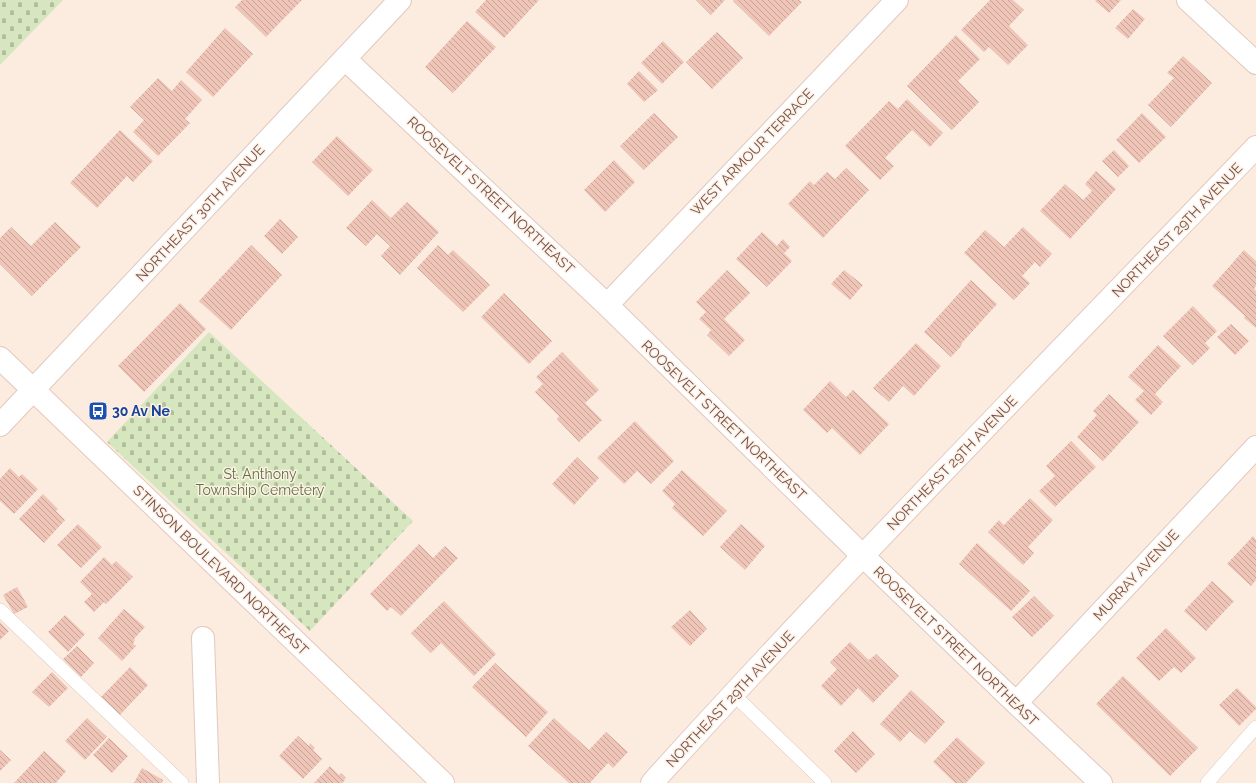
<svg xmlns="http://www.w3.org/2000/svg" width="1256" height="783" font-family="Raleway,sans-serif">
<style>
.cemetery{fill:url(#cemetery-stones)}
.building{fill:url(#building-back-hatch)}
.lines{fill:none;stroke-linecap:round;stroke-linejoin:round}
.lane-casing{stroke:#e0c9bf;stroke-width:14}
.street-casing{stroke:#e0c9bf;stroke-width:24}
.secondary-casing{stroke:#e5c9bc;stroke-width:24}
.lane{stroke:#fff;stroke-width:13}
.street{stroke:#fff;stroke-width:22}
.secondary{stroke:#fff;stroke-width:22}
.labels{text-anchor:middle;stroke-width:3;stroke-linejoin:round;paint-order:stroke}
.street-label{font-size:14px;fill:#705048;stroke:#fef0e5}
.transit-label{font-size:14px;font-weight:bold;fill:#164399;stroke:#fef0e5;text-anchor:start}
.park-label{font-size:14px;fill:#597641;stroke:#fef0e5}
</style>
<defs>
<pattern id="cemetery-stones" width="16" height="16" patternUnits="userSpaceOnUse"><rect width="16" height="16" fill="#d6e7bf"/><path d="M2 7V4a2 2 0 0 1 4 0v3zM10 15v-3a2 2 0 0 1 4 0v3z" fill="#b2be9d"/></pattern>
<pattern id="building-back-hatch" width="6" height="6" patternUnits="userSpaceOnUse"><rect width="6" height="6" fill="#efc5b8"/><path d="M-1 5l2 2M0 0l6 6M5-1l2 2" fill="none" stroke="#c6a298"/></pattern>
</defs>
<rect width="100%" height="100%" fill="#fbecdf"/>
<!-- cemetery -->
<path class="cemetery" d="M0 0H63L0 65Z
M209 332 413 521 310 631 107 442Z"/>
<!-- building -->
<path class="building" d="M242 0H302L266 37 235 7Z
M486 0H539L504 38 475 12Z
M696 0H725L711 15Z
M734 0H799L802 2 769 36 733 1Z
M990 0H1013L1024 10 1009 26 1028 45 1008 65 989 47 984 52 961 30Z
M1096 0H1121L1109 13 1095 1Z
M1133 9 1145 19 1128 39 1115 28Z
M467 21 496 47 453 93 425 67Z
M225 28 253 54 213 97 186 72Z
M717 32 743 58 712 89 686 62Z
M956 35 980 59 958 81 979 102 952 130 907 86Z
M663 41 684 62 662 84 641 63Z
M1183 56 1212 83 1171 127 1148 105 1174 78 1167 73Z
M639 71 658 90 644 102 627 84Z
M158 78 172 91 181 80 202 100 185 119 190 123 158 156 133 132 144 120 130 107Z
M907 99 943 133 930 147 912 130 885 158 894 166 880 180 845 146 889 101 898 109Z
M654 113 678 137 644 170 620 146Z
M1142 113 1166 137 1139 163 1116 140Z
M120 130 153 161 133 182 127 176 97 208 70 183Z
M337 136 373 170 348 196 312 162Z
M1114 150 1129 166 1118 177 1102 161Z
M614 160 635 182 605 212 584 190Z
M846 168 869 190 823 238 788 204 810 181 814 185 827 172 835 179Z
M1096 171 1116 189 1070 239 1040 211 1065 184 1083 200 1092 191 1085 184Z
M372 200 391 218 407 202 439 232 400 275 381 256 390 246 377 234 366 246 346 228Z
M280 219 298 237 282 254 264 236Z
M55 222 81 247 32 296 0 264V238L11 227 31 246Z
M1023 227 1052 254 1040 267 1035 262 1022 276 1030 283 1014 300 964 253 985 230 1004 247Z
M762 232 777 246 783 239 790 247 784 253 792 261 767 287 736 259Z
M251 245 282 275 231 330 199 301Z
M438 245 448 255 453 250 490 285 463 312 417 268Z
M1244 250 1256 261V286L1254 289 1256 291V328L1244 318 1245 316 1212 286Z
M727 270 750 293 724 319 745 340 729 356 707 335 711 330 699 319 706 312 696 302Z
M844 270 863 285 850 300 831 284Z
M971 280 997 304 961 344 962 345 951 357 924 332Z
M504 293 552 341 529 364 481 317Z
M180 303 206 329 144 392 118 366Z
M1193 306 1217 331 1205 343 1210 348 1193 365 1163 336Z
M1231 324 1249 341 1235 355 1217 337Z
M916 343 941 366 914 396 903 386 889 402 873 388Z
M1158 345 1181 366 1155 394 1163 402 1151 415 1135 400 1144 391 1128 377Z
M562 352 599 390 585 403 602 420 579 442 557 419 559 416 535 392 543 384 536 377Z
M830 381 846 397 853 390 889 424 860 455 832 428 827 433 803 410Z
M1109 394 1139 422 1103 461 1077 437 1097 415 1093 411Z
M635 421 674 461 651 484 637 471 624 484 597 458Z
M1071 441 1096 467 1055 507 1039 491 1055 476 1046 466Z
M577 457 599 478 574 505 552 484Z
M10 468 19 477 22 474 38 489 14 514 0 501V479Z
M682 470 727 511 703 536 672 508 675 504 662 491Z
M43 494 58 509 56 511 65 520 44 543 19 519Z
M1030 498 1053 520 1028 547 1034 553 1023 565 988 532 999 520 1004 525Z
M78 524 102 547 81 568 57 545Z
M741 524 765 546 745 570 720 547Z
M1253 536 1256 540V580L1251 586 1227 564Z
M977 543 1030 591 1011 611 959 564Z
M419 544 433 558 445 546 458 558 401 616 391 607 387 611 370 594Z
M104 557 112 565 116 561 133 577 106 604 104 602 94 612 84 602 92 594 80 582Z
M1212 581 1234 601 1206 631 1184 611Z
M17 587 28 607 14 614 3 595Z
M1034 596 1054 616 1032 637 1012 617Z
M444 601 496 654 474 676 441 643 431 653 411 633Z
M124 609 145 627 134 639 135 640 133 644 136 646 122 661 98 638Z
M690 610 707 629 690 646 671 627Z
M65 615 85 634 68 652 48 632Z
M0 622 9 631 0 640Z
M1166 628 1196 658 1181 673 1174 667 1159 681 1136 658Z
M850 642 869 660 876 654 899 676 873 703 858 688 841 706 821 686 837 669 830 662Z
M77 646 94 663 81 677 63 659Z
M495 663 548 712 526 737 472 687Z
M130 667 148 685 120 715 101 697Z
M52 672 68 688 49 707 32 692Z
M1123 676 1198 748 1170 776 1096 704Z
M1237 688 1256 707V709L1239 726 1219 705Z
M911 690 945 722 925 744 910 731 900 742 880 724Z
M87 718 107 737 85 760 65 741Z
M554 718 589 750 606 732 628 752 613 768 608 763 590 783H569L528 746Z
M853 731 875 754 856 773 834 751Z
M298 736 309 746 310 743 315 748 313 750 322 759 303 779 279 756Z
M957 737 985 763 966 783H955L933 762Z
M109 738 128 756 112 773 93 755Z
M0 750 11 760 0 771Z
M44 751 66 771 56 783H14Z
M330 766 339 775 341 773 346 778 344 779 345 780 342 783H314Z
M142 768 163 780 162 783H134Z"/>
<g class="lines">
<defs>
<path id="lane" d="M0 610 182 783
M733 694 825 783
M1207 783 1256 727"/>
<path id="street" d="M1188 0 1256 63
M345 59 607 305 863 556 1016 703 1101 783
M607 305 897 0
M0 425 400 0
M203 638 208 783
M1016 703 1256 447"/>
<path id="secondary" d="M0 358 443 783
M652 783C848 566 1054 358 1256 147"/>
</defs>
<!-- lane casing -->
<use href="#lane" class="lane-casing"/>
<!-- street casing -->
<use href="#street" class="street-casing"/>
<!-- secondary casing -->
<use href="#secondary" class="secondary-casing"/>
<!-- lane -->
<use href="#lane" class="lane"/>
<!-- street -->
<use href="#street" class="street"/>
<!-- secondary -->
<use href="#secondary" class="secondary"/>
</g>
<!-- icons -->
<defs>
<symbol id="bus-square" viewBox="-11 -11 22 22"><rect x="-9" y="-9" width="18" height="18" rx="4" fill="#1a4fb4" stroke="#fef0e5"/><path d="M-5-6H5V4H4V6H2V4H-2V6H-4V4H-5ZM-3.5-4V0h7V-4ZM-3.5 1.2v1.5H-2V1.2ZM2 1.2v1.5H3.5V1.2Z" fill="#fff"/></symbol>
</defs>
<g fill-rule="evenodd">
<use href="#bus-square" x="87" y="400" width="22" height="22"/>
</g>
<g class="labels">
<!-- street labels -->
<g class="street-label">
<text transform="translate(752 152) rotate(-46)" y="5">WEST ARMOUR TERRACE</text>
<text transform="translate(491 195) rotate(43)" y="5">ROOSEVELT STREET NORTHEAST</text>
<text transform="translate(200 213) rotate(-47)" y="5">NORTHEAST 30TH AVENUE</text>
<text transform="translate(1177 230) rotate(-46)" y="5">NORTHEAST 29TH AVENUE</text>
<text transform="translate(724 420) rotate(44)" y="5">ROOSEVELT STREET NORTHEAST</text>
<text transform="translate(952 463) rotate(-46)" y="5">NORTHEAST 29TH AVENUE</text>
<text transform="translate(221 570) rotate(44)" y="5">STINSON BOULEVARD NORTHEAST</text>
<text transform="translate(1136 575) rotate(-47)" y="5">MURRAY AVENUE</text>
<text transform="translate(956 646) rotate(44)" y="5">ROOSEVELT STREET NORTHEAST</text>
<text transform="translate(730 699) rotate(-47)" y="5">NORTHEAST 29TH AVENUE</text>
</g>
<!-- transit labels -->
<g class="transit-label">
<text x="112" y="416">30 Av Ne</text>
</g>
<!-- park labels -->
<g class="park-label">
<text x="260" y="479">St. Anthony<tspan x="260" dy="16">Township Cemetery</tspan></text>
</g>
</g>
</svg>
